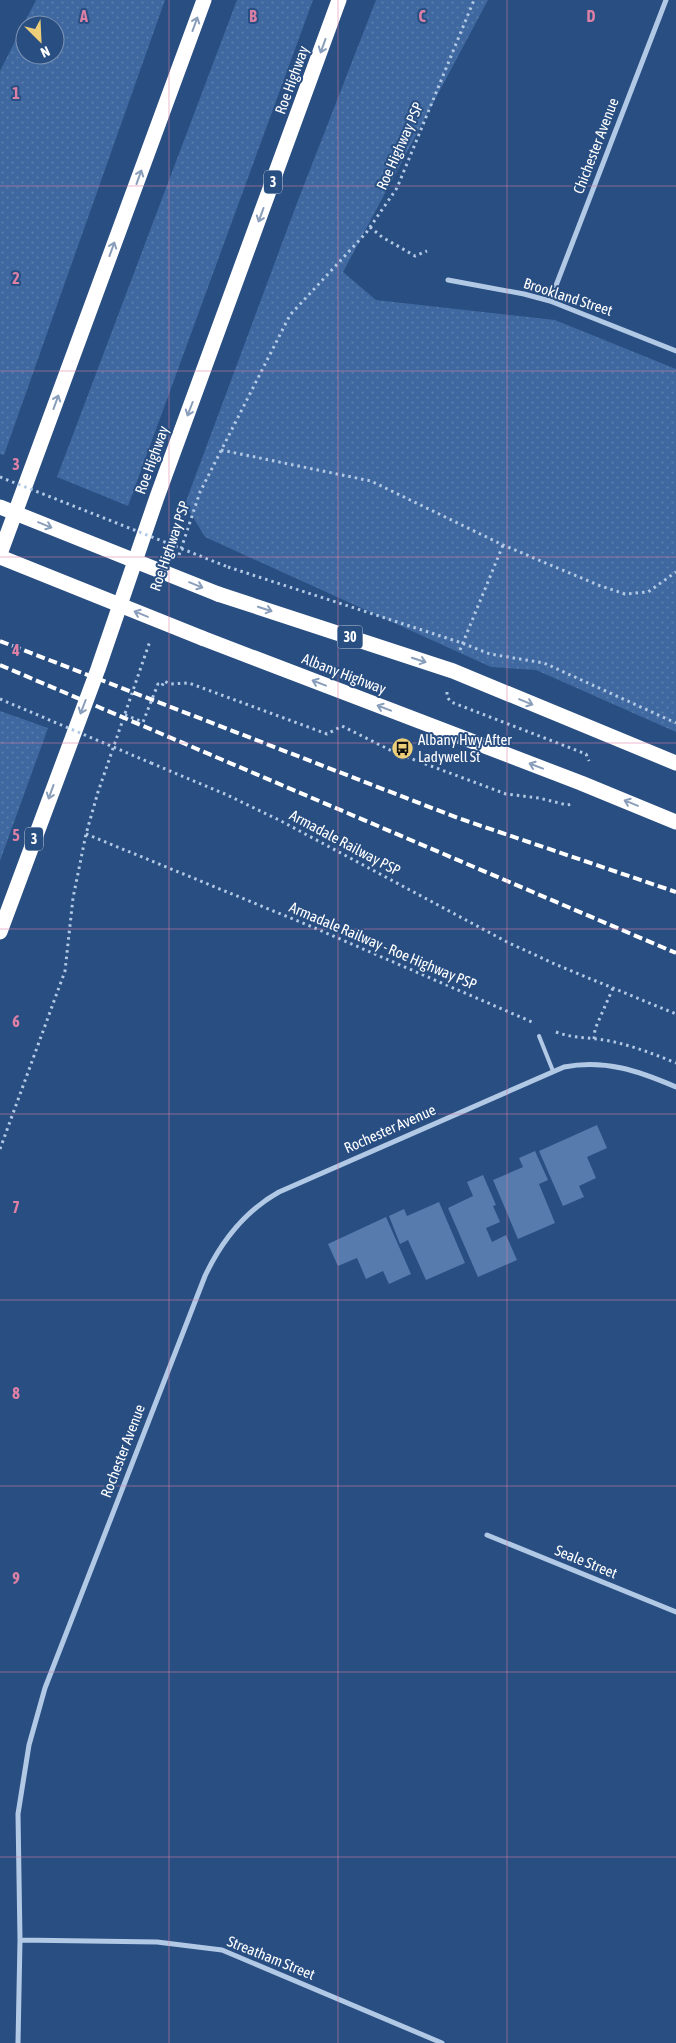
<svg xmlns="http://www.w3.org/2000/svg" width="676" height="2043" font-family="'Asap Condensed',sans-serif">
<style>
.grass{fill:url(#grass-dots);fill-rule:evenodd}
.building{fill:#567bac}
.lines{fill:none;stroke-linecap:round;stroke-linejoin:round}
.path{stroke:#b2c9e6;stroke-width:3;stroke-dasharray:2.5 4;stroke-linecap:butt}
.lane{stroke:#b2c9e6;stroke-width:4}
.street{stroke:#b2c9e6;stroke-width:5}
.highway{stroke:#fff;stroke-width:15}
.rail{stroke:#fff;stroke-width:4;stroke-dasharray:9 4;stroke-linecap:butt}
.path-bridge{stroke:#b2c9e6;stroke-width:3;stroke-dasharray:2.5 4;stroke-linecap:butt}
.highway-bridge{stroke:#fff;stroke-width:15}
.oneway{stroke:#899eba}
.grid{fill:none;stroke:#dd80a5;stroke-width:1;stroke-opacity:0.55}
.labels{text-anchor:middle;stroke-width:4;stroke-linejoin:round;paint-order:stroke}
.shield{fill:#294e82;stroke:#bfcada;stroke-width:1}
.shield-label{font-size:14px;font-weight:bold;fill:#fff}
.street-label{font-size:15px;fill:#fff;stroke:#294e82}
.poi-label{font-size:15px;fill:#fff;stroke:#294e82;text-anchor:start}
.grid-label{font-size:16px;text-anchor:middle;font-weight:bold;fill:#dd80a5;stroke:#294e82;stroke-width:4;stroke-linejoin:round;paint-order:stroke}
</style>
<defs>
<pattern id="grass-dots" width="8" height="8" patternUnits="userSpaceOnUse" patternTransform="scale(1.25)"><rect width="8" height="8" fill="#3e689f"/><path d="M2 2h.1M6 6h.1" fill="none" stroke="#5b7fad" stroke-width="1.8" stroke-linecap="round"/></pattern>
</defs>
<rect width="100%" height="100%" fill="#294e82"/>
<!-- grass -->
<path class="grass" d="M36 0H165L4 455 0 454V71ZM25 25H55V55H25Z
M237 0H313L128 506 57 477Z
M376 0H488L343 272 376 300 555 320 676 369V732L536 670 491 667 205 537 185 504 297 203Z
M0 711 48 728 0 861Z"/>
<!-- building -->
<path class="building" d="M597 1125 607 1148 587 1157 596 1178 579 1186 584 1197 563 1206 539 1151Z
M535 1151 548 1180 539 1184 555 1223 518 1239 493 1180 523 1167 519 1158Z
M483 1175 496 1205 493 1206 500 1222 486 1228 492 1242 506 1235 517 1260 478 1277 448 1208 473 1196 467 1182Z
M439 1202 465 1263 426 1280 408 1240 400 1244 389 1216 404 1209 407 1216Z
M386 1217 411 1274 389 1284 383 1271 366 1279 357 1258 338 1266 328 1244Z"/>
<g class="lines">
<!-- path -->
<path class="path" d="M370 227 382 237 415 256 427 251
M221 450 371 481 503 545 598 585 625 594 648 592 676 572
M179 555 200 492 290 315 366 233 397 188 474 0
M228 567 462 643 490 654 544 663 676 723
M460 650 503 545
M447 692V697L451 702 586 754 589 761
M125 715 143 722 158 684 162 686 164 681 170 684 189 683 327 734 342 726 396 753 506 794 539 798 567 805 573 804
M151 763 225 794 281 821 507 942 557 965 676 1014
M86 834 310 926 532 1022
M556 1032C574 1039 592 1037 610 1041 633 1046 654 1054 676 1063
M594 1039 595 1029 613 988
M0 1149 65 971 73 898 86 834 98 792 150 641"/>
<!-- lane -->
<path class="lane" d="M539 1036 553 1071"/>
<!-- street -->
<path class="street" d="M448 280 524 294 550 301 676 351
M550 301 666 0
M487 1535 676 1612
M20 1940 157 1942 222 1950 442 2043
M18 2043 20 1940 18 1814 29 1745 45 1688 205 1276C222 1240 245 1211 279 1192L564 1067C605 1059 639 1071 676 1087"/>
<!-- highway -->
<path class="highway" d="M0 554 204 0
M218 594 453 671 676 763
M202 638 581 783 676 822
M0 932 98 669 157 497 339 0"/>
<!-- rail -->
<path class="rail" d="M0 641 458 818 676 892
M0 665 676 953"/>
<!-- path-bridge -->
<path class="path-bridge" d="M0 477 228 567
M0 699 151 763"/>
<!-- highway-bridge -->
<path class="highway-bridge" d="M0 507 218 594
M0 557 202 638"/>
</g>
<!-- one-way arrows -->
<defs><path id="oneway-shaft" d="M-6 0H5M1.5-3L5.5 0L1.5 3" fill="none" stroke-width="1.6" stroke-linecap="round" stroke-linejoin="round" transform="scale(1.25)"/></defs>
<g class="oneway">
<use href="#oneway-shaft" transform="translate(195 24) rotate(-70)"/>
<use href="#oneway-shaft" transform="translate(323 46) rotate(110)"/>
<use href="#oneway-shaft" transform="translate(139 177) rotate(-70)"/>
<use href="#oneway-shaft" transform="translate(261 215) rotate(110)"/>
<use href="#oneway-shaft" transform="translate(112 249) rotate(-70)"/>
<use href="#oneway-shaft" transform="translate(56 402) rotate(-70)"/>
<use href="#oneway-shaft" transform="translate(190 409) rotate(111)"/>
<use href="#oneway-shaft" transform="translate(45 525) rotate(22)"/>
<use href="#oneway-shaft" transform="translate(196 585) rotate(22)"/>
<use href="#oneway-shaft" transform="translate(265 609) rotate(18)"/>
<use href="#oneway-shaft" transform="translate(141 614) rotate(-158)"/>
<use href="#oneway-shaft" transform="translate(419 660) rotate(18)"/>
<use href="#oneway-shaft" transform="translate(319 683) rotate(-159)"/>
<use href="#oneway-shaft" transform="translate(526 702) rotate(22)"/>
<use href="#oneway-shaft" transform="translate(83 707) rotate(111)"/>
<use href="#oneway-shaft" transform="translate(384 708) rotate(-159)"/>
<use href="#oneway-shaft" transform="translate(536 766) rotate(-159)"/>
<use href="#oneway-shaft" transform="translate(51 792) rotate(110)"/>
<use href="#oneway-shaft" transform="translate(631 803) rotate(-158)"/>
</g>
<!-- grid -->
<path class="grid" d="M169 0V2043M338 0V2043M507 0V2043M0 186H676M0 371H676M0 557H676M0 743H676M0 929H676M0 1114H676M0 1300H676M0 1486H676M0 1672H676M0 1857H676"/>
<!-- icons -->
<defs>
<symbol id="bus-disc" viewBox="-11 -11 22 22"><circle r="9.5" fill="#edce79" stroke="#294e82"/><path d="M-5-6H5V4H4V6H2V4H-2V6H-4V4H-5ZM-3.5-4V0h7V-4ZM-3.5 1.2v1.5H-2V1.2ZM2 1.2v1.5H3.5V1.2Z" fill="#111"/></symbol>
</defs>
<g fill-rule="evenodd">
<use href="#bus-disc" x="390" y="736" width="25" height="25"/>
</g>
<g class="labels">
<!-- shield labels -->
<g class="shield">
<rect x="264" y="170.5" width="18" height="23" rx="4"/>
<rect x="337.5" y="625.5" width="25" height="23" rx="4"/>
<rect x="25" y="827.5" width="18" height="23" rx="4"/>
</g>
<g class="shield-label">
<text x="273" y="187">3</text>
<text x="350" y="642">30</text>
<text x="34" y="844">3</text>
</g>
<!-- street labels -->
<g class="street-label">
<text transform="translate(292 80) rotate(-70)" y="5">Roe Highway</text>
<text transform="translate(400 146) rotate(-66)" y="5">Roe Highway PSP</text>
<text transform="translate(596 146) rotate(-69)" y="5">Chichester Avenue</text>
<text transform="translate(568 297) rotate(18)" y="5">Brookland Street</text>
<text transform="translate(152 460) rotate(-70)" y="5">Roe Highway</text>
<text transform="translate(170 546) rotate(-71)" y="5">Roe Highway PSP</text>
<text transform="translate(344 674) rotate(21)" y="5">Albany Highway</text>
<text transform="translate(345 843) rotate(28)" y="5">Armadale Railway PSP</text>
<text transform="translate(383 946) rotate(23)" y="5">Armadale Railway - Roe Highway PSP</text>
<text transform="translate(390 1129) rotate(-24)" y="5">Rochester Avenue</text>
<text transform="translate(123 1451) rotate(-69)" y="5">Rochester Avenue</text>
<text transform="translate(586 1562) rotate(22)" y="5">Seale Street</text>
<text transform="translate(271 1958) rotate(22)" y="5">Streatham Street</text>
</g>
<!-- poi labels -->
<g class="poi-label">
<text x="418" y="745">Albany Hwy After<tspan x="418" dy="17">Ladywell St</tspan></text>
</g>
</g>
<g class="grid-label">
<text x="84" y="22">A</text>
<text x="253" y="22">B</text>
<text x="422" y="22">C</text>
<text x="591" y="22">D</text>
<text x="16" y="99">1</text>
<text x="16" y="284">2</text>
<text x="16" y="470">3</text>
<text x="16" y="656">4</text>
<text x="16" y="841">5</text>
<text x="16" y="1027">6</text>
<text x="16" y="1213">7</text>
<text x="16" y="1399">8</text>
<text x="16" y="1584">9</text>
</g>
<!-- north arrow -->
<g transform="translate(40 40) rotate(156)"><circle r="24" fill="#294e82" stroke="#7f95b4"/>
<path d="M0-4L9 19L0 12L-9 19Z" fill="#edce79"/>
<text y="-8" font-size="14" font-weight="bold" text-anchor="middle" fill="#ffffff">N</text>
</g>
</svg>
